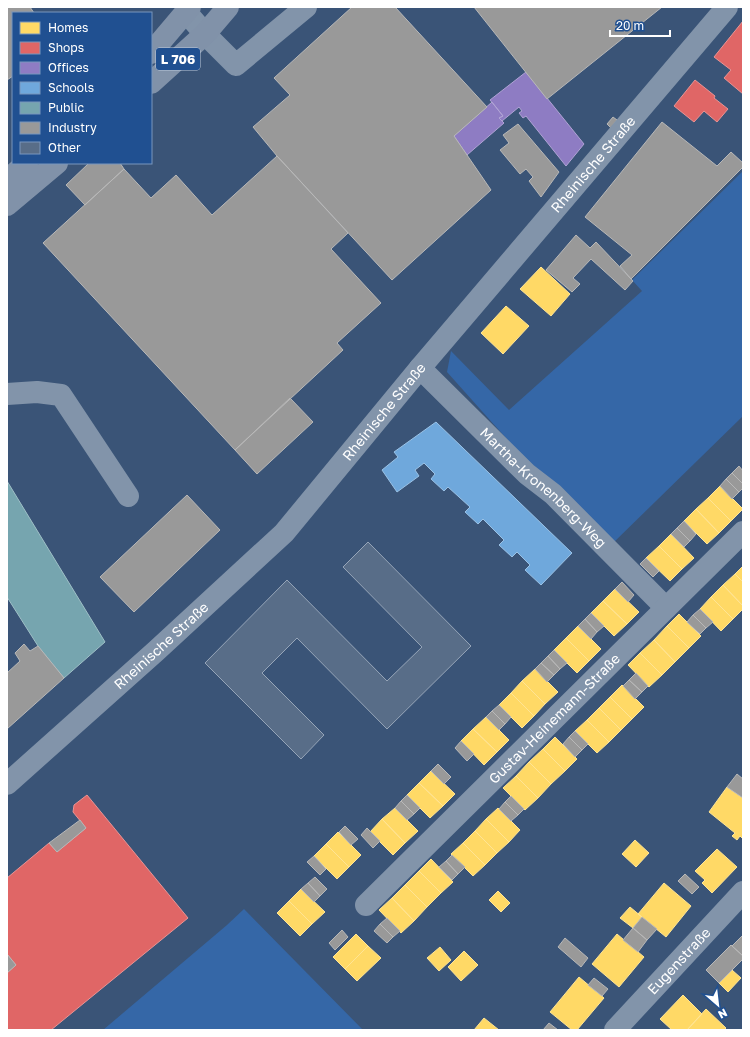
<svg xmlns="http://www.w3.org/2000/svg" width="750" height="1037" font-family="'Golos Text',sans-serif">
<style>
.green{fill:#3567a7}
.homes{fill:#ffd966;stroke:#ffe494}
.shops{fill:#e06666;stroke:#e99494}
.offices{fill:#8e7cc3;stroke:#b0a3d5}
.schools{fill:#6fa8dc;stroke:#9ac2e6}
.public{fill:#76a5af;stroke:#9fc0c7}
.industry{fill:#999;stroke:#b8b8b8}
.building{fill:#586d88;stroke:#96a5b8}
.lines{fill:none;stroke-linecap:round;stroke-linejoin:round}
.minor{stroke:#8294aa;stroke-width:22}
.major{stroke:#8192a9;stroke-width:22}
.labels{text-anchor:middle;stroke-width:4;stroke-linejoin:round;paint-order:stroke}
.shield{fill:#205091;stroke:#bccade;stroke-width:1}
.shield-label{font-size:13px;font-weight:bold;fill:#fff}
.street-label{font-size:14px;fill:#fff;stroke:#205091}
</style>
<rect width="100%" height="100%" fill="#3a5477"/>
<!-- green -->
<path class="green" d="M743 171V416L612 544 531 466 447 372 451 351 509 410 642 291 632 280Z
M244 909 363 1030H103L227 925Z"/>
<!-- homes -->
<path class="homes" d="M541 267 570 294 551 316 520 289Z
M506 306 529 326 503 354 481 333Z
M720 486 743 509 731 521 708 498Z
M708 498 731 521 719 533 696 509Z
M696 509 719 533 707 544 684 521Z
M671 534 694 558 682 569 659 546Z
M659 546 682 569 670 581 646 558Z
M743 566V582L735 574Z
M735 574 743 582V606L723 585Z
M723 585 743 606V609L733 619 711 597Z
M615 589 639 612 627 624 603 601Z
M711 597 733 619 721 631 700 609Z
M603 601 627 624 614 636 591 613Z
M679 614 701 636 689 648 667 626Z
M578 626 601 649 589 661 566 638Z
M667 626 689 648 675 662 654 640Z
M566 638 589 661 577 673 554 650Z
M654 640 675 662 662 675 640 653Z
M640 653 662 675 649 687 628 665Z
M535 669 558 692 545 704 522 681Z
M522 681 545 704 534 716 511 693Z
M622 685 644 707 632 719 610 697Z
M511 693 534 716 522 728 499 705Z
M610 697 632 719 621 730 599 708Z
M599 708 621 730 609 742 587 720Z
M486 717 509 740 497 752 473 729Z
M587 720 609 742 597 753 575 731Z
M473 729 497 752 484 765 461 741Z
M555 737 577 759 565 771 543 749Z
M543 749 565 771 551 784 529 762Z
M529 762 551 784 538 798 516 776Z
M431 771 455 794 443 806 419 783Z
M516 776 538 798 525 810 503 788Z
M419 783 443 806 430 818 407 795Z
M727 787 743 798V839L740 836 737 840 732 836 735 833 709 812Z
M395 808 418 831 405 843 382 819Z
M498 808 520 830 509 842 486 819Z
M382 819 405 843 393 855 370 832Z
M486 819 509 842 497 853 475 831Z
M475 831 497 853 485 865 463 843Z
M338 832 361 855 349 867 326 844Z
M635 840 649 853 636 867 622 854Z
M463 843 485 865 473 876 451 854Z
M326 844 349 867 337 879 314 856Z
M717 849 737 867 712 893 702 883 705 880 695 871Z
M431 859 453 882 441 893 419 871Z
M419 871 441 893 427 907 405 885Z
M664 883 691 906 666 937 638 914Z
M405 885 427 907 414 921 392 898Z
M301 889 325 912 312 924 289 901Z
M498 891 510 903 501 912 489 900Z
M392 898 414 921 401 933 379 910Z
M289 901 312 924 300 936 277 913Z
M630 907 642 917 633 928 620 918Z
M356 934 368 946 345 969 333 957Z
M617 934 644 957 619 987 592 964Z
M368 946 381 958 357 981 345 969Z
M440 947 451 960 439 971 427 958Z
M464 951 478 965 461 981 448 967Z
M732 970 741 978 728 992 719 983Z
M579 977 604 998 577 1030H572L550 1012Z
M683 995 702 1014 687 1030H672L660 1019Z
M706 1009 726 1028 724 1030H687Z
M484 1018 499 1030H474Z"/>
<!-- shops -->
<path class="shops" d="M743 21V94L724 78 731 70 714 57Z
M695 80 715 96 714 98 728 109 717 122 704 111 694 122 674 106Z
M87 795 188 918 51 1030H7V973L16 965 7 954V878L49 843 57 852 86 828 73 812 74 805Z"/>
<!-- offices -->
<path class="offices" d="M526 72 584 144 566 166 526 116 523 118 519 113 522 111 519 107 502 121 499 118 503 116 490 100Z
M492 102 503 116 499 118 504 123 467 155 454 136Z"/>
<!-- schools -->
<path class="schools" d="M436 422 572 553 541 585 525 570 530 565 517 552 512 557 499 545 504 540 483 519 478 524 465 512 470 507 448 487 444 491 431 479 435 474 424 463 415 470 419 476 397 492 382 470 398 457 394 452Z"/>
<!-- public -->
<path class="public" d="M7 481 105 642 64 678 38 646 7 597Z"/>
<!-- industry -->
<path class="industry" d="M7 7H30L34 13H13V76L7 80Z
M352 7H395L487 107 454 136 491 190 392 280 277 156 253 127 290 95 274 78Z
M474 7H662L547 99Z
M613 117 617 120 611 128 607 124Z
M662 122 717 166 731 152 743 163V167L631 279 620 266 632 255 585 217Z
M518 124 559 172 541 197 529 181 533 177 526 169 520 174 500 150 509 143 503 135Z
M277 156 348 233 331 249 381 303 337 343 343 350 235 450 43 243 124 169 151 198 176 175 212 215Z
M89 163H120L124 169 85 205 66 185Z
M576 235 590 248 596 242 633 281 625 290 591 259 573 278 580 284 572 292 546 270Z
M290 398 313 422 257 474 235 450Z
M739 466 743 471V484L732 473Z
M732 473 743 484V488L739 492 726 479Z
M726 479 739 492 732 499 720 486Z
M187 495 220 530 134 612 100 577Z
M684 521 696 534 690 541 677 528Z
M677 528 690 541 684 547 671 534Z
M646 558 659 571 653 577 640 564Z
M622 582 634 595 628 602 615 589Z
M700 609 713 622 706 628 693 615Z
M591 613 604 626 597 632 585 619Z
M693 615 706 628 700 634 687 622Z
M585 619 597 632 591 639 578 626Z
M24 644 30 651 38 646 64 678 7 729V673L20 661 15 653Z
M554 650 567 663 560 669 548 656Z
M548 656 560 669 554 675 541 663Z
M541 663 554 675 547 682 535 669Z
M636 673 648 686 642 692 629 680Z
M629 680 642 692 635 699 623 686Z
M499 705 511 717 505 724 492 711Z
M492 711 505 724 499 730 486 717Z
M575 731 588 744 582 750 569 737Z
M569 737 582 750 575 757 563 744Z
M461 741 474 754 467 761 455 748Z
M438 764 451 777 444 784 431 771Z
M737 774 743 779V798L727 787Z
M407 795 420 808 414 814 401 801Z
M511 796 524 809 518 815 505 802Z
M401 801 414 814 407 820 395 808Z
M505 802 518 815 511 821 499 809Z
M80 820 86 828 57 852 49 843Z
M345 826 358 839 351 845 339 832Z
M367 828 380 841 373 848 361 835Z
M452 855 465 867 458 874 446 861Z
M314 856 326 869 320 875 307 862Z
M446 861 458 874 452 880 439 867Z
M685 874 699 887 692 894 678 881Z
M315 877 327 889 320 896 308 883Z
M308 883 320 896 314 902 301 889Z
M642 917 657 929 647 940 633 928Z
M387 918 400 931 393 937 380 924Z
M380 924 393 937 387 943 374 931Z
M633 928 647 940 638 952 623 940Z
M342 930 348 937 335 950 329 943Z
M742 936 743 937V956L732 946Z
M565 938 588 958 581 967 558 947Z
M731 945 743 956V959L719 983 706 970Z
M7 954 16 965 7 973Z
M594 978 608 989 602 996 588 985Z
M549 1023 558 1030H543Z"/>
<!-- building -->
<path class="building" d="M368 542 471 646 387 729 297 638 262 673 324 735 301 759 205 663 287 580 387 681 422 647 343 567Z"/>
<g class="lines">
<!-- minor -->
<g class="minor">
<path d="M186 12 205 34 236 65 306 7"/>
<path id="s1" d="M420 368 527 474 553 494 666 608"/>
<path d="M7 394 37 392 61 395 128 496"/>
<path id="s2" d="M7 784 156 651 284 533 420 368 727 7"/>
<path id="s3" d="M366 905 743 532"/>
<path id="s4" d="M615 1030 743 892"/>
</g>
<!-- major -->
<path class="major" d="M151 53 190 7
M151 83 205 34 228 7
M7 180 27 163
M7 205 57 163"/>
</g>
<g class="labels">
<!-- shield labels -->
<rect class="shield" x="156" y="48" width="44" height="22" rx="3"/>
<g class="shield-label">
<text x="178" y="64">L 706</text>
</g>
<!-- street labels -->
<g class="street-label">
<text dy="5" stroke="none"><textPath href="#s2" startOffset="855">Rheinische Straße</textPath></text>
<text dy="5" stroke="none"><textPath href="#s2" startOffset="531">Rheinische Straße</textPath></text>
<text dy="5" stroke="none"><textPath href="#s1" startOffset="172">Martha-Kronenberg-Weg</textPath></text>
<text dy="5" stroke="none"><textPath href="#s2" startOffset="207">Rheinische Straße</textPath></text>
<text dy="5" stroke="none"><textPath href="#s3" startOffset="265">Gustav-Heinemann-Straße</textPath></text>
<text dy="5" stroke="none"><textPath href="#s4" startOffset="94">Eugenstraße</textPath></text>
</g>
</g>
<!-- border -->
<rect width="750" height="1037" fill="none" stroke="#ffffff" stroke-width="16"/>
<!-- legend -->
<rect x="12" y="12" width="140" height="152" fill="#205091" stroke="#7996bd"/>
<rect x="20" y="22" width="20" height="12" fill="#ffd966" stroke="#7996bd"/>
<text x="48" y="32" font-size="12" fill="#ffffff">Homes</text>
<rect x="20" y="42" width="20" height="12" fill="#e06666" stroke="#7996bd"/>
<text x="48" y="52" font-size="12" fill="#ffffff">Shops</text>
<rect x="20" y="62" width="20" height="12" fill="#8e7cc3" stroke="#7996bd"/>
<text x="48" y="72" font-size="12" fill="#ffffff">Offices</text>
<rect x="20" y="82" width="20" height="12" fill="#6fa8dc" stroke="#7996bd"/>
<text x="48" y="92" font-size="12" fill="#ffffff">Schools</text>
<rect x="20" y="102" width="20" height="12" fill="#76a5af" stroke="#7996bd"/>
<text x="48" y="112" font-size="12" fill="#ffffff">Public</text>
<rect x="20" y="122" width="20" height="12" fill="#999999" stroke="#7996bd"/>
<text x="48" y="132" font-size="12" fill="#ffffff">Industry</text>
<rect x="20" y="142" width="20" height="12" fill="#586d88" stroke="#7996bd"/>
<text x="48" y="152" font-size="12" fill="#ffffff">Other</text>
<!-- north arrow -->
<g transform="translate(718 1005) rotate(152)" stroke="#205091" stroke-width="3" paint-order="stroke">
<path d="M0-3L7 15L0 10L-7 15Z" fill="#ffffff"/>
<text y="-6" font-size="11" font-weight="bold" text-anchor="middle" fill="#ffffff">N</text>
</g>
<!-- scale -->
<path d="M610 30v6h60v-6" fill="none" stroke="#ffffff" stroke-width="2"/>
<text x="616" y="30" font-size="12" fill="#ffffff" stroke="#205091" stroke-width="3" paint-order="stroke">20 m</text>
</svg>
